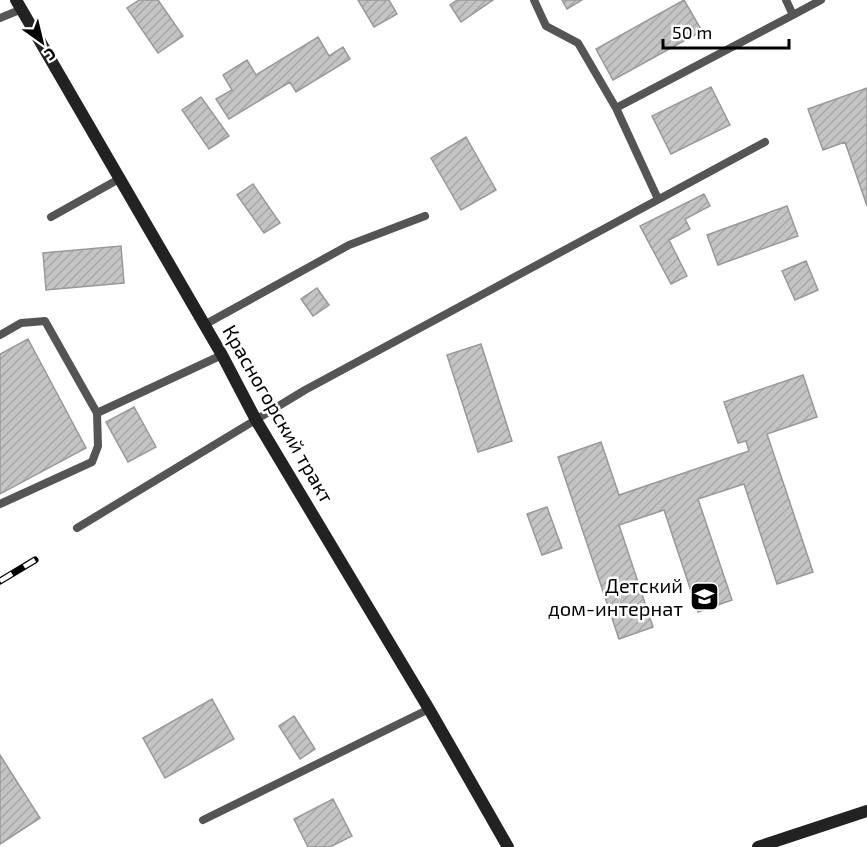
<svg xmlns="http://www.w3.org/2000/svg" width="867" height="847" font-family="'Exo 2',sans-serif">
<style>
.building{fill:url(#building-hatch);stroke:#999;stroke-width:1.5}
.lines{fill:none;stroke-linecap:round;stroke-linejoin:round}
.lane{stroke:#555;stroke-width:8}
.secondary{stroke:#222;stroke-width:12}
.rail-casing{stroke:#000;stroke-width:7}
.rail{stroke:#fff;stroke-width:4.5;stroke-dasharray:14;stroke-linecap:butt}
.labels{text-anchor:middle;stroke-width:5;stroke-linejoin:round;paint-order:stroke}
.street-label{font-size:20px;fill:#000;stroke:#fff}
.poi-label{font-size:20px;fill:#000;stroke:#fff;text-anchor:end}
</style>
<defs>
<pattern id="building-hatch" width="6" height="6" patternUnits="userSpaceOnUse" patternTransform="scale(1.5)"><rect width="6" height="6" fill="#c4c4c4"/><path d="M-1 1l2-2M0 6l6-6M5 7l2-2" fill="none" stroke="#a7a7a7"/></pattern>
</defs>
<rect width="100%" height="100%" fill="#fff"/>
<!-- building -->
<path class="building" d="M139 0H158L183 36 158 53 127 8Z
M358 0H389L397 14 374 27Z
M457 0H493L461 22 450 5Z
M562 0H582L567 9Z
M684 0 702 31 613 80 596 49Z
M318 37 329 56 343 47 350 59 296 92 290 82 229 119 216 99 232 90 223 75 247 60 256 75Z
M711 87 730 125 671 154 652 116Z
M867 88V206L845 142 823 150 808 109Z
M201 97 229 136 209 149 182 110Z
M466 137 496 190 461 210 431 158Z
M253 184 280 223 264 233 237 195Z
M704 194 710 206 685 219 690 229 669 240 687 276 671 284 640 226Z
M787 206 798 236 718 265 707 235Z
M121 246 124 283 46 290 43 253Z
M806 261 818 290 795 300 782 271Z
M317 288 329 305 313 316 301 299Z
M28 339 86 448 0 494V354Z
M481 344 512 441 478 452 447 355Z
M803 375 817 417 767 434 813 572 777 584 744 484 698 499 732 600 698 612 664 510 619 525 653 627 619 639 558 457 601 442 619 495 749 451 746 441 738 443 724 402Z
M134 407 156 447 128 462 106 422Z
M547 507 562 548 542 555 527 514Z
M212 699 234 739 165 778 143 738Z
M294 716 315 749 300 759 279 726Z
M0 755 40 818 0 844Z
M333 799 352 836 330 847H308L294 819Z"/>
<g class="lines">
<!-- lane -->
<path class="lane" d="M534 0 546 26 578 43 616 108
M793 15 821 0
M0 18 22 9
M658 199 616 108 793 15 786 0
M51 217 119 179
M204 325 349 245 425 216
M0 335 21 323 45 321 97 413 222 355
M0 504 92 462 98 446 97 413
M77 528 305 390 765 142
M203 820 429 709"/>
<!-- secondary -->
<path class="secondary" d="M16 0 222 355 256 420 429 709 508 847
M758 847 867 811"/>
<defs>
<path id="rail" d="M0 581 35 560"/>
</defs>
<!-- rail casing -->
<use href="#rail" class="rail-casing"/>
<!-- rail -->
<use href="#rail" class="rail"/>
</g>
<!-- icons -->
<defs>
<symbol id="school-square" viewBox="-11 -11 22 22"><rect x="-9" y="-9" width="18" height="18" rx="4" fill="#000" stroke="#fff"/><path d="M0-5L7-2L0 1L-7-2ZM-4 1L0 2.5L4 1V4Q0 6-4 4Z" fill="#fff"/></symbol>
</defs>
<g fill-rule="evenodd">
<use href="#school-square" x="688" y="580" width="33" height="33"/>
</g>
<g class="labels">
<!-- street labels -->
<g class="street-label">
<text transform="translate(278 414) rotate(60)" y="7">Красногорский тракт</text>
</g>
<!-- poi labels -->
<g class="poi-label">
<text x="683" y="593">Детский<tspan x="683" dy="23">дом-интернат</tspan></text>
</g>
</g>
<!-- north arrow -->
<g transform="translate(42 42) rotate(146)" stroke="#ffffff" stroke-width="4.5" paint-order="stroke">
<path d="M0-4.5L10 22L0 15L-10 22Z" fill="#000000"/>
<text y="-9" font-size="16" font-weight="bold" text-anchor="middle" fill="#000000">С</text>
</g>
<!-- scale -->
<path d="M663 39v9h126v-9" fill="none" stroke="#000000" stroke-width="3"/>
<text x="672" y="39" font-size="18" fill="#000000" stroke="#ffffff" stroke-width="4.5" paint-order="stroke">50 m</text>
</svg>
